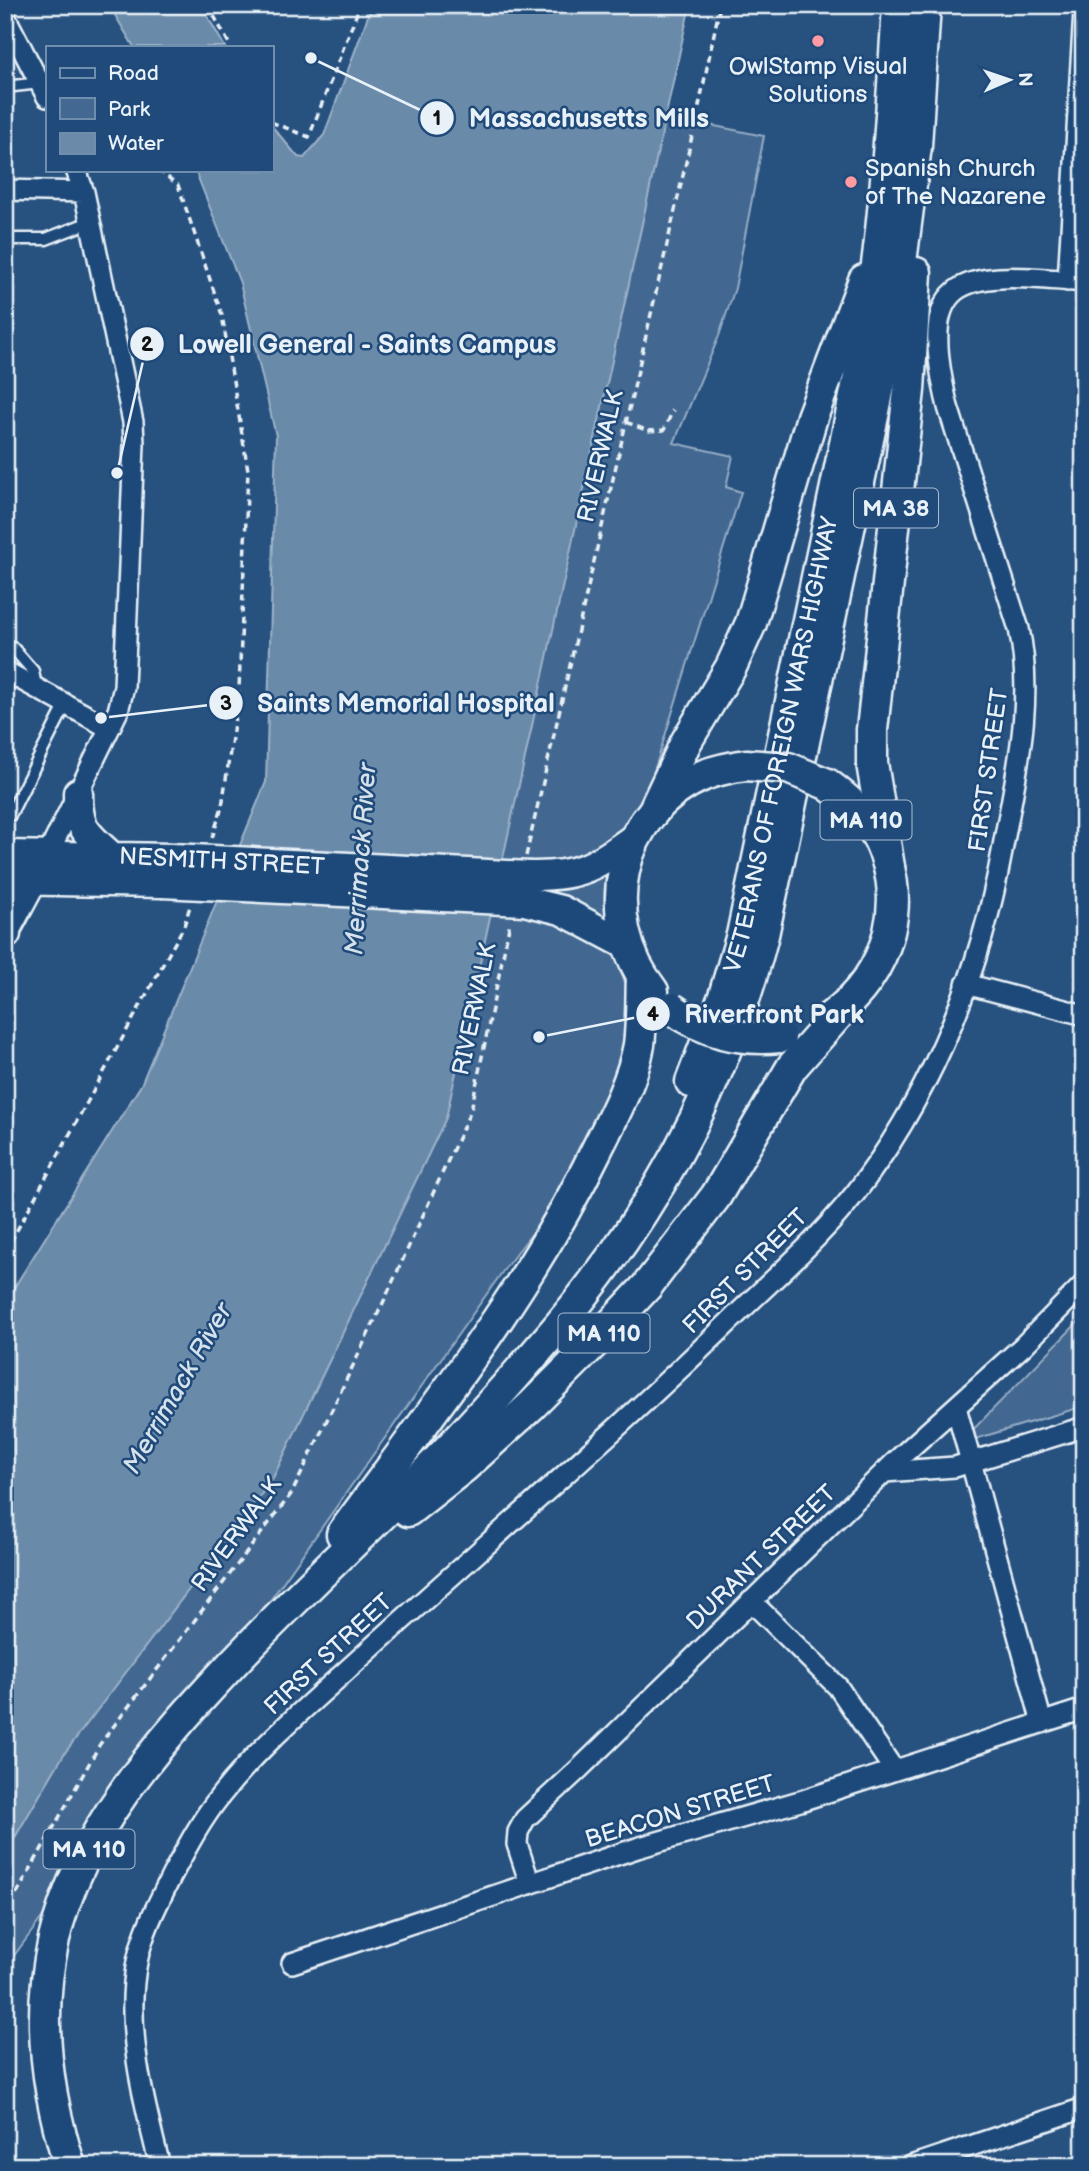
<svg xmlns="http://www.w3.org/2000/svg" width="1089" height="2171" font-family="'Balsamiq Sans',sans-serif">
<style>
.green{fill:#436891;stroke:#96acc4;stroke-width:2}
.water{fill:#6b8aaa;stroke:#9db3c9;stroke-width:2}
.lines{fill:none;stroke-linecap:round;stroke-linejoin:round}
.service-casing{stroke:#e8f1f8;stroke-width:15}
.minor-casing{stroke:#e8f1f8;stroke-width:24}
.tertiary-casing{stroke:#e8f1f8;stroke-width:30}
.secondary-casing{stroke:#e8f1f8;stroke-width:33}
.primary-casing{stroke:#e8f1f8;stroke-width:35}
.path{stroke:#e8f1f8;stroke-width:3.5;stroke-dasharray:7 5;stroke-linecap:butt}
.service{stroke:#1f4a7a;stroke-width:10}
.minor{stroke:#1f4a7a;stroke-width:19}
.tertiary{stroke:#1f4a7a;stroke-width:24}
.secondary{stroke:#1f4a7a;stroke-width:28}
.primary{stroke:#1f4a7a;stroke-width:30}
.secondary-bridge-casing{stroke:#e8f1f8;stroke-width:33;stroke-linecap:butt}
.primary-bridge-casing{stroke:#e8f1f8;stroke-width:35;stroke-linecap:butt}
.secondary-bridge{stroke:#1f4a7a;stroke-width:28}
.primary-bridge{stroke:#1f4a7a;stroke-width:30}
.poi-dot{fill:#ff9aa2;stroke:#1f4a7a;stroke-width:2.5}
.labels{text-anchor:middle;stroke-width:5;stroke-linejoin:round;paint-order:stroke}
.shield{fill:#1f4a7a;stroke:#acbfd2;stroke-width:2}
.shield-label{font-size:23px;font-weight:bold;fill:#e8f1f8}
.poi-label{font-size:24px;fill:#e8f1f8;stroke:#1f4a7a}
.street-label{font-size:24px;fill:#e8f1f8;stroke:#1f4a7a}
.water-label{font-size:26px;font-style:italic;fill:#d5e2ec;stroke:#1f4a7a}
.leader{fill:none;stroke:#e8f1f8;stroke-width:2.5}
.callout-dot{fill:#e8f1f8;stroke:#1f4a7a;stroke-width:2.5}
.mark-label{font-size:21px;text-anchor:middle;font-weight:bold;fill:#111}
.callout-label{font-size:26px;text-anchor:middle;font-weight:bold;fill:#e8f1f8;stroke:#1f4a7a;stroke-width:5;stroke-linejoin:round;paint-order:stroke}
</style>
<rect width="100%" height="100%" fill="#27517f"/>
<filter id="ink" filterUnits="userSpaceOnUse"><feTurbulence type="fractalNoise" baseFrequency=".0143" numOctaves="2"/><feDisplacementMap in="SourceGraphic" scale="14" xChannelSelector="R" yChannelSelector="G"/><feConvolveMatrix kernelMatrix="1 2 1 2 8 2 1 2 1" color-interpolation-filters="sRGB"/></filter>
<g filter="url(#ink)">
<!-- green -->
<path class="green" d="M641 111 764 136 735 288 719 336 674 443 733 456 726 487 741 492 604 932 628 989 632 1069 609 1135 508 1264 148 1773 5 1968V1856L47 1777Z
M1084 1316V1406L959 1444Z"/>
<!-- water -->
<path class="water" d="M109 5H201L225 47H134Z
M372 5H690L446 1118 272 1480 64 1754 5 1854V1302L141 1085 266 782 276 436 240 283 195 170H271V125L298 157 304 158 324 135Z"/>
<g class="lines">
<defs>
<path id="service" d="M5 87 40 83
M5 239H46L90 222
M12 647 33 671 36 687
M5 815H10L66 704"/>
<path id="minor" d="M5 16 47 97
M5 190 84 192
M1068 281 1084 11
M5 671 109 728
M48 854 118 711 124 687 134 444 133 422 84 192 76 170
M966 984 1084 1015
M956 1407 971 1462 1084 1427
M884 1472 955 1467 971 1462 1042 1723
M751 1601 838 1687 894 1770
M530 1884 517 1844 518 1832 525 1819 579 1769 898 1459 1023 1346 1084 1284
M292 1963 637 1848 800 1801 1084 1709
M160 2166C144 2103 124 2026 137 1962 143 1931 158 1903 172 1875 187 1847 201 1820 221 1795 264 1741 318 1697 369 1650 489 1541 613 1435 730 1321 776 1276 828 1232 866 1179 936 1083 981 968 1002 852 1015 779 1035 703 1019 629L948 407C914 267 966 272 1084 282
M911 2166 1084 2108"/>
<path id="tertiary" d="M5 935 43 864"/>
<path id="secondary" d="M78 793C78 829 85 832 111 856
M5 855 172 858
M530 876C581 877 597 865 637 836
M5 880 162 883
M524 901 561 910 627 945
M5 918 6 934"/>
<g id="primary">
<path d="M827 784C845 797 861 811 873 829 913 895 890 976 829 1018"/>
<path d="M653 812 686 742 731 667 751 623 812 417 864 280"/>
<path d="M889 867 872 763V730L909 390 916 273"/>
<path d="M653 991C596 919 616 812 704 775 717 770 732 767 746 765"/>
<path id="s1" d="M691 1082 724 996 742 935 863 358C884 241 891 124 898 5"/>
<path d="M408 1511 464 1467 532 1405 593 1344 647 1286 716 1196 792 1067 844 1008"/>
<path d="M342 1534C432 1411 528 1291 595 1153 612 1119 632 1083 639 1045 642 1022 641 999 642 976"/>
<path d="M70 2166C46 2092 36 2016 54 1939 80 1830 159 1742 234 1662 290 1603 349 1547 408 1490 455 1444 501 1393 544 1343 649 1222 723 1091 763 935L877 397 897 293 916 146 925 5"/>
</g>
</defs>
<!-- service casing -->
<use href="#service" class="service-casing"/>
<!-- minor casing -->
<use href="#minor" class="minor-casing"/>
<!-- tertiary casing -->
<use href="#tertiary" class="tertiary-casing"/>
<!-- secondary casing -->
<use href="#secondary" class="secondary-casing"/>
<!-- primary casing -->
<use href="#primary" class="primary-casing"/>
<!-- path -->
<path class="path" d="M208 5 231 47
M271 122 309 137 360 5
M158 170 178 185 222 315 248 470 239 689 222 807 212 838
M626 422 648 431 664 430 673 410
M526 856 699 106 720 5
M5 1252 184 926 190 906
M5 1915 100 1744 292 1493 383 1303 471 1110 510 922
M5 2148 10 2166"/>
<!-- service -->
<use href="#service" class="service"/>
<!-- minor -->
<use href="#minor" class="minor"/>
<!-- tertiary -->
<use href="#tertiary" class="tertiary"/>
<!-- secondary -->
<use href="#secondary" class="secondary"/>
<!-- primary -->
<use href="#primary" class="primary"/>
<defs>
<path id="secondary-bridge" d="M172 858 530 876
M162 883 524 901"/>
<path id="primary-bridge" d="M746 765 788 768 827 784
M671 1008C705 1032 738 1041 780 1037"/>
</defs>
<!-- secondary-bridge casing -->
<use href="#secondary-bridge" class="secondary-bridge-casing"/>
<!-- primary-bridge casing -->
<use href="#primary-bridge" class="primary-bridge-casing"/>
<!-- secondary-bridge -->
<use href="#secondary-bridge" class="secondary-bridge"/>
<!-- primary-bridge -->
<use href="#primary-bridge" class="primary-bridge"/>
</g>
</g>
<!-- markers -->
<g class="poi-dot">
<circle cx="818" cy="41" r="7"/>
<circle cx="851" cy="182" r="7"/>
</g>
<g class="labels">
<!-- shield labels -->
<g class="shield">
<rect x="854" y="488.5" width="84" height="39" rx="5"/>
<rect x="820.5" y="800.5" width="91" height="39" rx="5"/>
<rect x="558.5" y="1313.5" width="91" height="39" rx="5"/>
<rect x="43.5" y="1829.5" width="91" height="39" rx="5"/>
</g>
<g class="shield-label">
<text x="896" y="516">MA 38</text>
<text x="866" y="828">MA 110</text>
<text x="604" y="1341">MA 110</text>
<text x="89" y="1857">MA 110</text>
</g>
<!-- poi labels -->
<g class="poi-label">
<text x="818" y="74">OwlStamp Visual<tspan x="818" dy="28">Solutions</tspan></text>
<text x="865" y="176" text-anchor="start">Spanish Church<tspan x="865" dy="28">of The Nazarene</tspan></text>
</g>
<!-- street labels -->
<g class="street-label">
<text transform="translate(600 456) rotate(-77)" y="8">RIVERWALK</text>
<text dy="8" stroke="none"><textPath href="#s1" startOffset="350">VETERANS OF FOREIGN WARS HIGHWAY</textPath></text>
<text transform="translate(988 770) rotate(-82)" y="8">FIRST STREET</text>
<text transform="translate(222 861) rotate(3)" y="8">NESMITH STREET</text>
<text transform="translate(474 1009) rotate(-78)" y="8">RIVERWALK</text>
<text transform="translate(745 1271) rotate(-45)" y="8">FIRST STREET</text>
<text transform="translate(236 1534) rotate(-54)" y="8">RIVERWALK</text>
<text transform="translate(761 1557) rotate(-44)" y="8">DURANT STREET</text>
<text transform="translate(328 1654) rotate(-43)" y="8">FIRST STREET</text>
<text transform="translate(680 1811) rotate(-17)" y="8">BEACON STREET</text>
</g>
<!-- water labels -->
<g class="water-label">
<text transform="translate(360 859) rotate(-86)" y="9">Merrimack River</text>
<text transform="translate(177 1388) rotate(-60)" y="9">Merrimack River</text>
</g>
</g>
<!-- callouts -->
<path class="leader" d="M311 58L437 118M117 473L147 344M101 718L226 703M539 1037L653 1014"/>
<g class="callout-dot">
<circle cx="311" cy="58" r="7"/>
<circle cx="117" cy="473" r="7"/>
<circle cx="101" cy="718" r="7"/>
<circle cx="539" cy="1037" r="7"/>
<circle cx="437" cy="118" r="18"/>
<circle cx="147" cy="344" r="18"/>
<circle cx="226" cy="703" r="18"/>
<circle cx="653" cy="1014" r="18"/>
</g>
<g class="mark-label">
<text x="437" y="125">1</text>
<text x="147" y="351">2</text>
<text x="226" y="710">3</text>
<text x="653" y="1021">4</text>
</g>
<g class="callout-label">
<text x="589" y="127">Massachusetts Mills</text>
<text x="367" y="353">Lowell General - Saints Campus</text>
<text x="406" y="712">Saints Memorial Hospital</text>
<text x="774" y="1023">Riverfront Park</text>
</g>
<!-- margin -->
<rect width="1089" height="2171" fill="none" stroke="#1f4a7a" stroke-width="28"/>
<rect x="14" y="14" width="1061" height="2143" fill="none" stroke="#e8f1f8" stroke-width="2.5" filter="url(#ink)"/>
<!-- legend -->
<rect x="46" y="46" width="228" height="126" fill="#1f4a7a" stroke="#6f8dac" stroke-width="2"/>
<rect x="60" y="68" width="35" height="10" fill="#1f4a7a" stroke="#6f8dac" stroke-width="2"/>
<text x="108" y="80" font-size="21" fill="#e8f1f8">Road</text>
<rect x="60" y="98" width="35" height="21" fill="#436891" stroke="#6f8dac" stroke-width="2"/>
<text x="108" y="116" font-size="21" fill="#e8f1f8">Park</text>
<rect x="60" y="133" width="35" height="21" fill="#6b8aaa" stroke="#6f8dac" stroke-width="2"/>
<text x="108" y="150" font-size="21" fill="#e8f1f8">Water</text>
<!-- north arrow -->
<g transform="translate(1009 80) rotate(88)" stroke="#1f4a7a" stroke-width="5" paint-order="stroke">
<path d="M0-5L12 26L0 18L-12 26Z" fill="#e8f1f8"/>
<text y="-10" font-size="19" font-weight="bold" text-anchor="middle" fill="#e8f1f8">N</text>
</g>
</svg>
